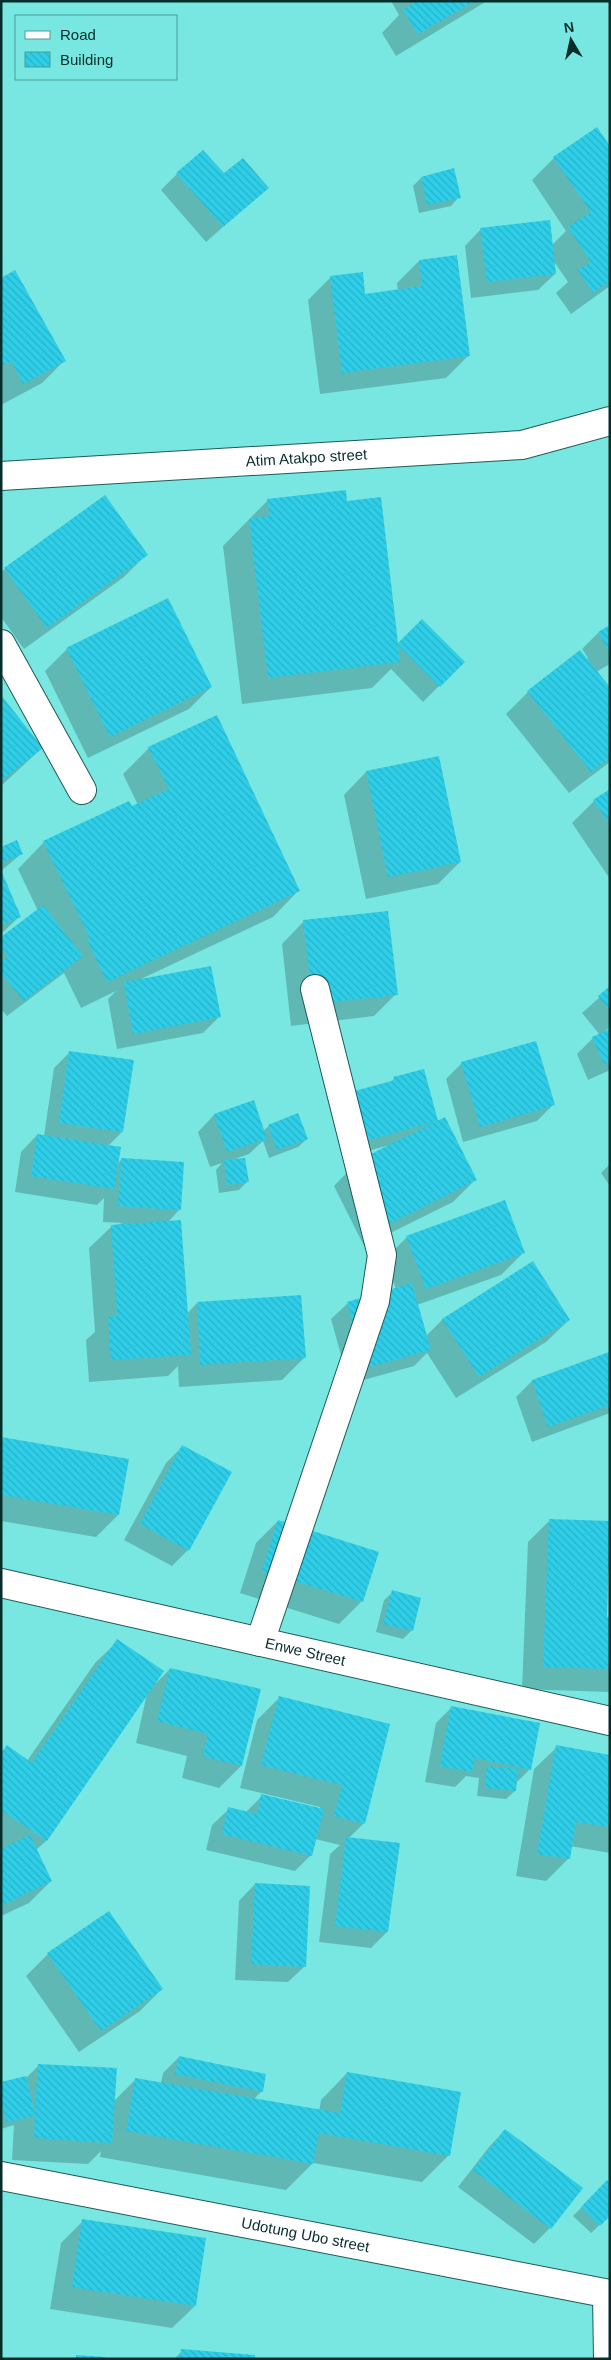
<svg xmlns="http://www.w3.org/2000/svg" width="611" height="2360" font-family="Helvetica,sans-serif">
<style>
.shadow{fill:#0003}
.building{fill:url(#building-back-hatch)}
.lines{fill:none;stroke-linecap:round;stroke-linejoin:round}
.minor-casing{stroke:#1e5a58;stroke-width:30}
.minor{stroke:#fff;stroke-width:28}
.labels{text-anchor:middle;stroke-width:4;stroke-linejoin:round;paint-order:stroke}
.street-label{font-size:15px;fill:#072d2b;stroke:#78e7e1}
</style>
<defs>
<pattern id="building-back-hatch" width="6" height="6" patternUnits="userSpaceOnUse" patternTransform="scale(1.25)"><rect width="6" height="6" fill="#2ecee8"/><path d="M-1 5l2 2M0 0l6 6M5-1l2 2" fill="none" stroke="#27b1c7"/></pattern>
</defs>
<rect width="100%" height="100%" fill="#78e7e1"/>
<!-- shadow -->
<path class="shadow" d="M391 1H487L396 56 382 33 399 15Z
M610 148V286L571 314 556 293 568 282 553 260 555 274 538 290 471 298 465 246 481 229 551 246 566 231 532 180 554 158Z
M453 170 459 197 451 206 419 213 413 186 421 178Z
M177 174 267 188 206 242 161 190Z
M419 261 468 356 446 378 320 394 308 300 331 277 364 295 398 291 397 283Z
M1 279 64 361 42 383 1 405Z
M104 497 146 555 124 577 24 649 1 617V572Z
M268 500 346 503 397 645 422 621 463 662 423 702 391 669 372 688 242 704 223 546Z
M610 627V664L596 672 610 689V762L569 793 506 714 528 692 588 658 582 649 598 633Z
M67 649 211 687 189 709 88 758 45 671Z
M1 697 42 748 1 786Z
M149 748 299 890 273 917 141 979 219 1017 203 1033 117 1049 108 999 116 991 81 1008 64 973 7 1016 1 1009V939L38 911 18 869 44 842 138 805 123 774Z
M366 772 460 862 438 884 366 899 344 795Z
M610 790V879L572 823 594 801Z
M1 848 21 854 1 871Z
M1 873 19 917 1 934Z
M304 921 396 994 374 1016 291 1026 282 944Z
M610 988V1027L603 1033 610 1031V1070L588 1080 577 1054 593 1038 600 1035 582 1013Z
M70 1052 122 1132 108 1146 117 1164 122 1159 180 1209 168 1222 187 1314 197 1303 304 1358 282 1380 179 1387 178 1366 168 1376 89 1382 86 1340 95 1332 89 1248 112 1226 123 1223 103 1222 104 1198 97 1205 15 1192 21 1152 37 1135 44 1136 54 1068Z
M462 1063 553 1105 537 1121 463 1142 446 1079Z
M394 1078 437 1120 433 1124 475 1180 453 1202 364 1246 334 1186 356 1163 390 1145 345 1157Z
M253 1102 263 1131 269 1126 307 1139 298 1147 269 1158 263 1141 249 1154 235 1159 247 1182 239 1190 219 1193 216 1170 222 1163 210 1167 198 1132 214 1115Z
M610 1164V1186L601 1173Z
M407 1237 523 1253 501 1275 417 1305 426 1336 443 1319 569 1320 546 1342 456 1398 427 1353 414 1366 349 1384 331 1319 348 1303 396 1289 385 1259Z
M608 1354 610 1359V1413L532 1442 516 1397 532 1381Z
M1 1438 118 1515 96 1537 1 1521Z
M182 1447 188 1550 172 1566 124 1540 166 1463Z
M550 1520 610 1544V1571L607 1569 605 1618 610 1619V1690L608 1692 522 1689 528 1542Z
M278 1521 362 1601 339 1624 240 1593 256 1543Z
M393 1592 412 1630 403 1639 376 1632 384 1600Z
M118 1641 156 1683 170 1669 241 1766 219 1788 182 1778 187 1756 136 1743 147 1693 46 1841 36 1850 51 1881 29 1903 1 1916V1850L3 1849 1 1848V1753L7 1747 27 1761 95 1663Z
M279 1698 389 1725 364 1823 349 1838 387 1932 371 1948 319 1942 330 1854 340 1845 315 1839 311 1855 295 1871 206 1850 212 1825 229 1809 245 1813 262 1796 320 1810V1807L240 1788 257 1720Z
M452 1707 530 1769 516 1783 515 1791 506 1799 477 1796 479 1778 466 1776 455 1787 425 1782 436 1723Z
M557 1747 610 1756V1853L570 1846 568 1859 546 1881 516 1876 534 1769Z
M255 1884 305 1966 288 1982 235 1980 239 1901Z
M48 1954 162 1989 140 2011 79 2052 26 1976Z
M179 2057 262 2091 254 2099 319 2111 321 2100 347 2073 449 2155 422 2182 313 2163 286 2190 100 2157 101 2151 88 2164 12 2160 14 2125 1 2129V2083L27 2077 39 2065 113 2102 136 2079 161 2083 163 2073Z
M505 2130 581 2188 550 2228 534 2244 458 2187 489 2147Z
M607 2182 610 2215 591 2233 573 2216Z
M83 2221 195 2306 172 2328 50 2309 61 2243Z
M182 2351 254 2359H174Z"/>
<!-- building -->
<path class="building" d="M417 1H475L418 34 403 10Z
M597 127 610 146V281L593 293 578 270 591 262 568 227 591 212 553 157Z
M203 150 224 173 243 158 269 188 223 227 176 173Z
M454 168 461 198 427 205 421 177Z
M550 220 556 274 487 282 480 228Z
M457 255 470 356 342 373 330 276 363 272 365 294 422 286 419 260Z
M15 270 66 361 23 384 11 361 1 366V278Z
M346 490 347 501 381 497 398 643 422 619 465 662 440 687 398 645 400 662 268 678 249 519 270 516 267 499Z
M105 495 148 555 47 628 4 568Z
M168 598 212 687 110 737 66 648Z
M610 625V653L598 632Z
M580 650 610 687V758L591 772 527 691Z
M1 695 43 748 1 781Z
M217 715 300 891 107 982 87 940 90 939 43 841 129 801 132 806 169 789 148 747Z
M439 756 461 862 388 877 366 771Z
M610 789V824L593 800Z
M17 840 23 854 1 863V847Z
M1 870 21 917 1 925Z
M43 905 83 956 24 1001 1 973V962L8 956 1 948V937Z
M388 911 398 995 313 1004 303 920Z
M211 966 221 1017 133 1034 124 982Z
M610 986V1011L598 996Z
M610 1029V1062L604 1064 592 1037Z
M536 1041 555 1105 480 1127 461 1062Z
M69 1051 134 1060 123 1132 59 1123Z
M424 1069 438 1121 361 1142 347 1093 395 1080 393 1077Z
M254 1100 267 1139 227 1152 214 1114Z
M298 1113 308 1139 277 1150 268 1125Z
M445 1117 477 1180 387 1225 355 1162Z
M37 1134 121 1147 114 1189 31 1176Z
M121 1158 184 1162 181 1210 118 1206Z
M245 1158 249 1182 227 1185 224 1160Z
M505 1200 525 1253 426 1289 406 1236Z
M181 1220 191 1355 111 1360 108 1317 117 1316 111 1225Z
M533 1261 570 1320 479 1377 442 1319Z
M412 1283 431 1350 365 1368 347 1302Z
M301 1295 306 1358 200 1365 197 1302Z
M609 1352 610 1405 548 1427 532 1380Z
M1 1437 129 1459 119 1515 1 1495Z
M182 1445 232 1472 189 1551 140 1524Z
M549 1519 610 1521 607 1617H610V1669L543 1667Z
M278 1520 379 1552 363 1602 262 1571Z
M392 1590 421 1598 413 1631 383 1624Z
M117 1639 164 1671 47 1841 1 1810V1753L7 1745 32 1763Z
M170 1668 261 1689 242 1766 203 1756 208 1734 157 1721Z
M279 1696 390 1724 365 1824 334 1816 342 1785 261 1765Z
M451 1706 540 1723 531 1770 475 1758 472 1772 440 1766Z
M556 1745 610 1755V1827L576 1822 570 1859 537 1854Z
M487 1766 518 1769 516 1791 485 1788Z
M261 1794 324 1809 312 1856 222 1834 228 1807 257 1814Z
M30 1835 52 1881 1 1906V1849Z
M346 1837 400 1843 388 1932 335 1926Z
M255 1883 310 1886 306 1967 251 1964Z
M109 1911 163 1989 101 2031 47 1953Z
M179 2056 266 2074 263 2092 175 2074Z
M38 2064 117 2068 112 2143 34 2138 35 2116 6 2122 1 2100V2082L26 2076 35 2114Z
M347 2072 461 2092 450 2156 319 2133 313 2164 126 2131 135 2078 340 2113Z
M505 2129 583 2188 551 2229 473 2170Z
M607 2180 610 2183V2216L600 2226 581 2207Z
M82 2219 206 2238 196 2306 72 2287Z
M181 2349 255 2355V2359H180Z
M76 2355 105 2357V2359H76Z"/>
<g class="lines">
<defs>
<g id="minor">
<path id="s1" d="M1 476 522 445 610 421"/>
<path d="M1 644 82 790"/>
<path id="s2" d="M1 1583 610 1721"/>
<path d="M260 1642 375 1301 382 1255 315 989"/>
<path id="s3" d="M1 2176 610 2294"/>
<path d="M607 2294 608 2359"/>
</g>
</defs>
<!-- minor casing -->
<use href="#minor" class="minor-casing"/>
<!-- minor -->
<use href="#minor" class="minor"/>
</g>
<g class="labels">
<!-- street labels -->
<g class="street-label">
<text dy="5" stroke="none"><textPath href="#s1" startOffset="306">Atim Atakpo street</textPath></text>
<text dy="5" stroke="none"><textPath href="#s2" startOffset="312">Enwe Street</textPath></text>
<text dy="5" stroke="none"><textPath href="#s3" startOffset="310">Udotung Ubo street</textPath></text>
</g>
</g>
<!-- border -->
<rect width="611" height="2360" fill="none" stroke="#072d2b" stroke-width="5"/>
<!-- legend -->
<rect x="15" y="15" width="162" height="65" fill="#78e7e1" stroke="#4b9d98"/>
<rect x="25" y="31" width="25" height="8" fill="#ffffff" stroke="#4b9d98"/>
<text x="60" y="40" font-size="15" fill="#072d2b">Road</text>
<rect x="25" y="52" width="25" height="15" fill="url(#building-back-hatch)" stroke="#4b9d98"/>
<text x="60" y="65" font-size="15" fill="#072d2b">Building</text>
<!-- north arrow -->
<g transform="translate(571 40) rotate(351)" stroke="#78e7e1" stroke-width="4" paint-order="stroke">
<path d="M0-4L9 19L0 12L-9 19Z" fill="#072d2b"/>
<text y="-8" font-size="14" font-weight="bold" text-anchor="middle" fill="#072d2b">N</text>
</g>
</svg>
